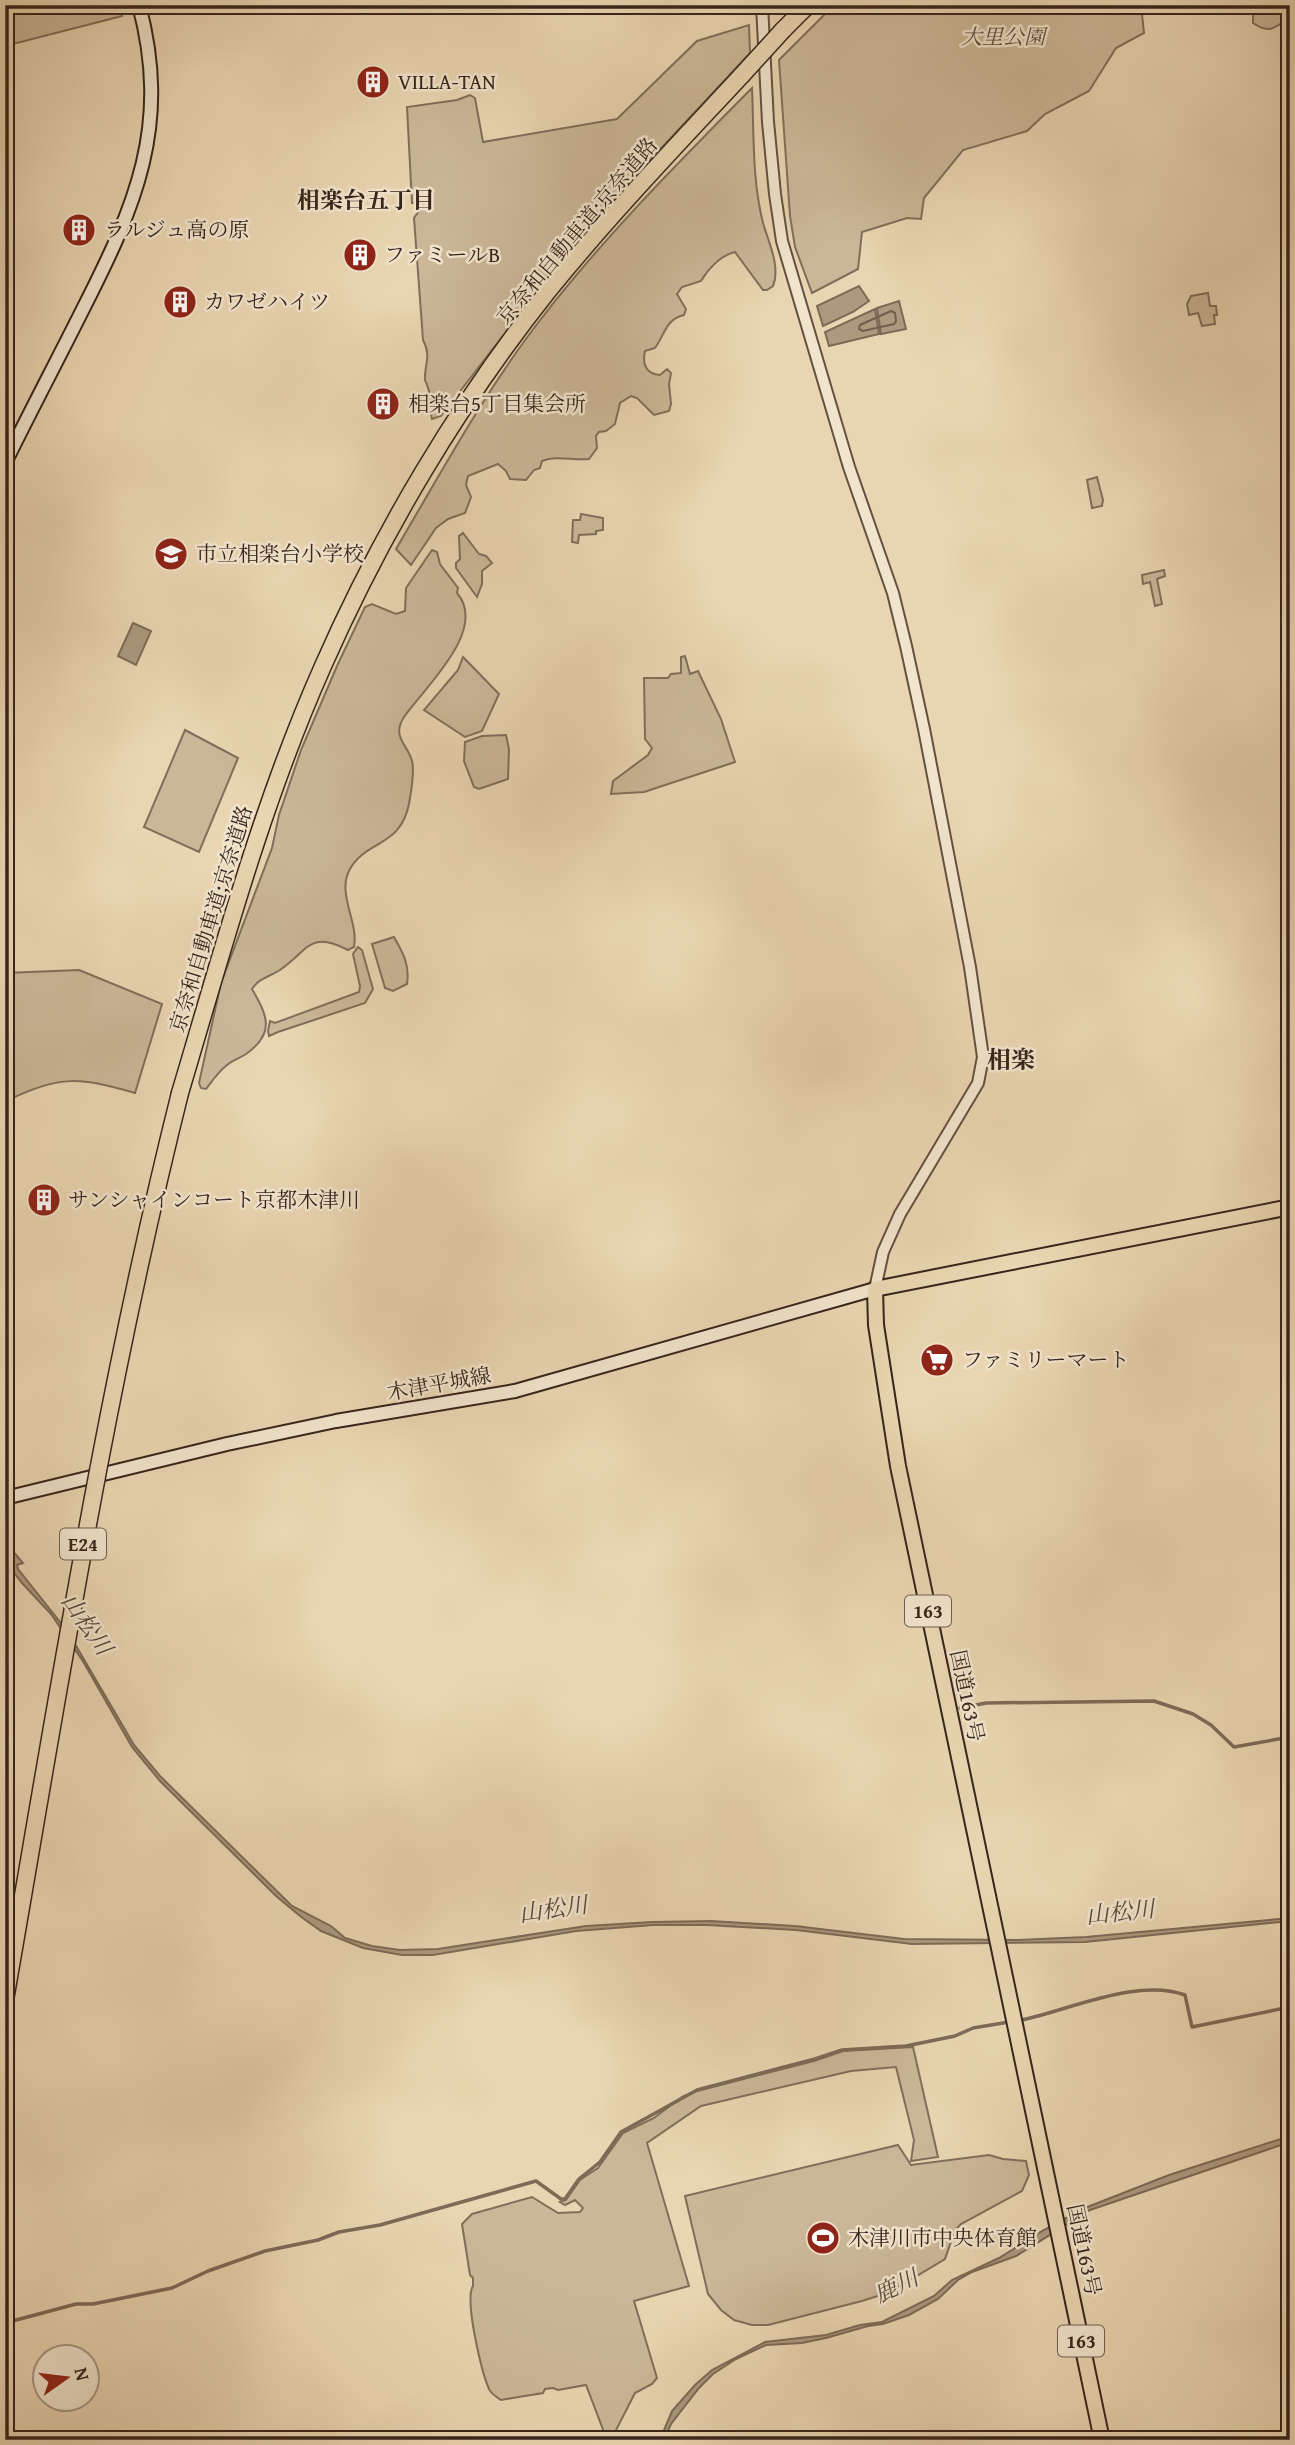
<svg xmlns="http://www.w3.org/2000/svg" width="1295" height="2445" font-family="'Gentium Book Plus','Noto Serif JP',serif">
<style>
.green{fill:#cbb798;stroke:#816e5a;stroke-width:2}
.water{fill:#ac997e;stroke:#7d6a57;stroke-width:2}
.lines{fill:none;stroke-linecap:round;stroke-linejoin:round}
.shore{stroke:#725e4d;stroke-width:2}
.stream{stroke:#7d6a57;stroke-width:3.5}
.tertiary-casing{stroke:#645041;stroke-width:14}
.secondary-casing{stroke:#37241c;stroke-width:16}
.trunk-casing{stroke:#37241c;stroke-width:18}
.motorway-casing{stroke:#37241c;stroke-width:19}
.tertiary{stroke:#f1e4cc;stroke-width:10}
.secondary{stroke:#f1e4cc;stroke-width:12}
.trunk{stroke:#e9d5b1;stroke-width:14}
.motorway{stroke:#e9d5b1;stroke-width:16}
.motorway-bridge-casing{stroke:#37241c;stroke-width:19;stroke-linecap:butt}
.motorway-bridge{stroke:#e9d5b1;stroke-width:16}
.labels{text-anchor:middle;stroke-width:5;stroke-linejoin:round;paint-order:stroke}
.shield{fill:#f1e4cc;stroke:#6f5e51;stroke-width:2}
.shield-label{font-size:19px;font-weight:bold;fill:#37241c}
.park-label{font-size:21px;font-style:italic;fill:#5c493b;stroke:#f1e4cc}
.poi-label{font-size:21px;fill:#37241c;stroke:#f1e4cc;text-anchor:start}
.street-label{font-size:21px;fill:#37241c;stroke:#f1e4cc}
.neighbourhood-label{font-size:23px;font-weight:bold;fill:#37241c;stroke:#f1e4cc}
.water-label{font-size:23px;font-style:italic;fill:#5a4739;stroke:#f1e4cc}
.quarter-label{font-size:24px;font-weight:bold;fill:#37241c;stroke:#f1e4cc}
</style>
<rect width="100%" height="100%" fill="#e9d5b1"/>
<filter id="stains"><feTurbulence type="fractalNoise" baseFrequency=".00286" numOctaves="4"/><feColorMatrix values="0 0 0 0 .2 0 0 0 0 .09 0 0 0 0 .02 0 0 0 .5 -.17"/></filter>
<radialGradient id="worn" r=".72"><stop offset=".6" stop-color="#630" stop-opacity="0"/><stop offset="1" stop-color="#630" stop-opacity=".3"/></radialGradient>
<!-- green -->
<path class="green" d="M5 5H119L122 16 5 46Z
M834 5H1141L1144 33 1116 48 1089 91 1045 114 1027 131 963 150 924 198 921 219 907 218 862 232 858 269 812 293 795 247 790 216 779 60Z
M1198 5H1290V18C1274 27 1271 35 1253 23V11L1245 5 1211 13Z
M749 25 750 53 583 232 441 416 432 419C429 409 431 400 429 391 428 387 426 383 425 380 424 364 432 357 423 340L414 218 424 204 412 203 407 107 457 100 470 95 475 98 483 142 617 119 697 41Z
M752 88C754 132 752 180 763 223 768 241 781 267 773 286L767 290H763L735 252C721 255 708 269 701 281L682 287 677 294 686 309 684 315C666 319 665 334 655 348L645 351C642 364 646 374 660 375L667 369 671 373 669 384 671 404 669 411 654 415 637 398 631 396 620 403 615 424 606 431 599 432 596 436 597 448 589 459C573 461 557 455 542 461L540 468 534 470 526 480 510 479 506 471 498 464 468 476 466 485 471 497 465 513 448 519 436 528 411 565 396 549C442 471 485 391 541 319 604 237 679 162 752 88Z
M1208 293 1210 306H1216L1217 315H1214L1215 324 1202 326 1198 313 1189 315 1187 304 1191 296Z
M1097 477 1103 500 1102 506 1092 508 1087 480Z
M581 514 603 518V530L596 531V534L579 535 578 543 572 542 573 520H580Z
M463 533 479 554 486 556 492 563 482 571V584L477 597 456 568V563L460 559 459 536Z
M432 550 437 552 440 564 458 588 457 593C489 630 423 689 404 717 391 737 408 745 412 761 415 773 411 791 409 804 400 848 367 839 350 869 336 893 359 922 354 947L348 950C309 930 309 950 280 970 269 977 259 978 252 989 267 1015 276 1033 246 1054 240 1058 233 1060 227 1065 219 1071 212 1081 206 1089L201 1088 199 1083 221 983 272 848 279 815 301 750 337 666 365 607 372 604 396 614 405 611 406 588Z
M1164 570 1165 576 1157 579 1162 604 1155 606 1150 582 1143 584 1142 575Z
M685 656 690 674 698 671 721 719 735 762 644 792 611 794 613 781 648 755 652 748 645 739 644 678H668L671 674 681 673V657Z
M463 657 499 694 482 731 465 737 424 710 458 670Z
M185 730 238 758 199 852 144 827Z
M506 735 509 749 508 779 479 789 474 787 464 761 465 742 482 736Z
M394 937C403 953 410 965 407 984L393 991 385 988 372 944Z
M358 947 362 950 373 989 365 1003 278 1032 269 1036 268 1031 270 1021 275 1023 359 992 360 986 353 954Z
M79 970 162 1004 135 1093C78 1077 62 1075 8 1100L5 1099V973Z
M913 2047 938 2157 911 2161 914 2140 896 2067 851 2071 701 2106 647 2143 689 2286 634 2301 657 2378 652 2384 635 2393 612 2438 607 2440 586 2385 558 2390 553 2388 545 2389 543 2393 501 2400C497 2397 491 2394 489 2389 482 2373 464 2300 473 2286V2278L470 2275 462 2224 472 2214 532 2197 558 2213 580 2212 583 2208 575 2200 565 2205 560 2202 566 2200 580 2180 598 2168 623 2133 654 2118 682 2097 697 2091 814 2061 843 2051Z
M898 2145 911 2165 989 2155 1003 2159 1026 2161 1029 2175 1022 2191 961 2224 955 2230 945 2259 890 2292 862 2301 768 2325H752L734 2320 721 2310 708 2294 685 2196Z"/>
<!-- water -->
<path class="water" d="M859 286 869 301 853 312 823 326 817 306Z
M899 301 906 329 881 334 877 308Z
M875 309 879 334 829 346 825 332Z
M133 623 151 631 136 665 118 656Z
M5 1542 23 1563 17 1565 18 1569 68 1632 134 1745 160 1776 292 1906 331 1926 345 1938 372 1946 400 1950 438 1949 586 1926 652 1922 711 1921 795 1926 904 1939 1018 1940 1086 1937 1290 1918V1921L1085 1942 912 1944 796 1930 707 1925H653L576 1931 433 1955H402L363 1948 321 1931 300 1916 276 1896 160 1781 132 1747 84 1663 51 1614 22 1583 5 1561Z
M1290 2136V2142L1090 2210 1016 2256 972 2272 958 2280 938 2299 909 2315 883 2324 868 2326 826 2338 802 2343 766 2345 736 2359 713 2374 699 2388 671 2424 664 2440H656L662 2435 672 2411 695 2385 712 2370 765 2342 826 2335 860 2325 882 2322 934 2296 952 2280 999 2258 1042 2231 1085 2208 1169 2175Z"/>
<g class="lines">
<!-- shore -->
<path class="shore" d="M891 311 895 313 896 321 894 324 863 331 859 329 860 325Z"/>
<!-- stream -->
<path class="stream" d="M960 1708 986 1703 1154 1701 1193 1714 1211 1725 1234 1747 1290 1737
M1017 2021C1065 2012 1137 1977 1185 1995L1192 2027 1290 2007
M5 2323 76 2304H93L172 2288 208 2271 265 2251 318 2240 339 2232 380 2225 536 2181 561 2199H565L579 2179 600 2162 621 2132 697 2090 815 2059 842 2050 906 2046 955 2036 973 2028 1009 2022"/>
<defs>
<path id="tertiary" d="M762 5 768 122 775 194 782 241 849 467 893 593 906 646 924 729 970 967 983 1057 978 1083 900 1214 883 1252 875 1289"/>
<path id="secondary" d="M5 463C30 412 57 361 82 311 136 205 171 125 139 5
M5 1498 227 1444 336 1421 515 1391 875 1289"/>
<path id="trunk" d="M1102 2440 898 1466 876 1325 875 1289 1290 1207"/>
<path id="motorway" d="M783 30 808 5
M180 1093C223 949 262 803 323 666 381 534 458 404 548 291 609 216 676 146 742 75"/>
</defs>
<!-- tertiary casing -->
<use href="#tertiary" class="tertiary-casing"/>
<!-- secondary casing -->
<use href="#secondary" class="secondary-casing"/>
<!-- trunk casing -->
<use href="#trunk" class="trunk-casing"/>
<!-- motorway casing -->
<use href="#motorway" class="motorway-casing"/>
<!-- tertiary -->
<use href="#tertiary" class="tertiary"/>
<!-- secondary -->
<use href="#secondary" class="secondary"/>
<!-- trunk -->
<use href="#trunk" class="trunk"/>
<!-- motorway -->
<use href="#motorway" class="motorway"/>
<defs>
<path id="motorway-bridge" d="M742 75 783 30
M5 2000C58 1696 105 1392 180 1093"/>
</defs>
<!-- motorway-bridge casing -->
<use href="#motorway-bridge" class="motorway-bridge-casing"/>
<!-- motorway-bridge -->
<use href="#motorway-bridge" class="motorway-bridge"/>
</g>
<!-- icons -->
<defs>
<symbol id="building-disc" viewBox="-11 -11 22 22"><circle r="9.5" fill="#8f2418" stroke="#f1e4cc"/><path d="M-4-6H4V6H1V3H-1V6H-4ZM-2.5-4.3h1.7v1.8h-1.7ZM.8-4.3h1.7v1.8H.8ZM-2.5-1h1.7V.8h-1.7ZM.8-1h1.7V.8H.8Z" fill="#fff"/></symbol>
<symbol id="school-disc" viewBox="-11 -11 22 22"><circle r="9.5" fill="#8f2418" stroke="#f1e4cc"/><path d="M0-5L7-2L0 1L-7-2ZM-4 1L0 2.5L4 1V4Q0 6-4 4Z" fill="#fff"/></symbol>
<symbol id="supermarket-disc" viewBox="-11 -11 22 22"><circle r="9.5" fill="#8f2418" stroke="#f1e4cc"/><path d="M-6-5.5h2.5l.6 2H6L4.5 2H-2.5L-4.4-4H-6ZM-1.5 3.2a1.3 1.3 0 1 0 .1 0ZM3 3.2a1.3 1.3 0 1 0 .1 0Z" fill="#fff"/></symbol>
<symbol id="stadium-disc" viewBox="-11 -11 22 22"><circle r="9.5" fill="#8f2418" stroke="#f1e4cc"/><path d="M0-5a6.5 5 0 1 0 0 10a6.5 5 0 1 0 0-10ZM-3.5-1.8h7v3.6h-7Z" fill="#fff"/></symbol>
</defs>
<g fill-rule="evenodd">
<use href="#building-disc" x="354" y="63" width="38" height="38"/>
<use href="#building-disc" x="60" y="211" width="38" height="38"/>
<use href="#building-disc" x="341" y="236" width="38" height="38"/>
<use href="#building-disc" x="161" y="283" width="38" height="38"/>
<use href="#building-disc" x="364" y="385" width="38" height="38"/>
<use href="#school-disc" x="152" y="535" width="38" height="38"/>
<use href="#building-disc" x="25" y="1181" width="38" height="38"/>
<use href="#supermarket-disc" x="918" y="1341" width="38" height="38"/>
<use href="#stadium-disc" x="804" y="2219" width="38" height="38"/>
</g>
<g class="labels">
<!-- shield labels -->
<g class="shield">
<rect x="60" y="1528.5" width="46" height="31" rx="5"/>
<rect x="905" y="1595.5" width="46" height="31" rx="5"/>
<rect x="1058" y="2325.5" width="46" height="31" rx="5"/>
</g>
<g class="shield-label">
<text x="83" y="1551">E24</text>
<text x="928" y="1618">163</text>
<text x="1081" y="2348">163</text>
</g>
<!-- park labels -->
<g class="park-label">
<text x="1003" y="44">大里公園</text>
</g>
<!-- poi labels -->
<g class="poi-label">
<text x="398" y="89">VILLA-TAN</text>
<text x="104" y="237">ラルジュ高の原</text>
<text x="384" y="262">ファミールB</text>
<text x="204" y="309">カワゼハイツ</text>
<text x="408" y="411">相楽台5丁目集会所</text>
<text x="196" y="561">市立相楽台小学校</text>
<text x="68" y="1207">サンシャインコート京都木津川</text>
<text x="962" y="1367">ファミリーマート</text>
<text x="848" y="2245">木津川市中央体育館</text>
</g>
<!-- street labels -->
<g class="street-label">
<text transform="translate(577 231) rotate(-50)" y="7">京奈和自動車道;京奈道路</text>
<text transform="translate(211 919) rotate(-73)" y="7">京奈和自動車道;京奈道路</text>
<text transform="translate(439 1384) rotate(-10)" y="7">木津平城線</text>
<text transform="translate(967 1696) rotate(78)" y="7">国道163号</text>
<text transform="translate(1084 2250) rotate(78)" y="7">国道163号</text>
</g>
<!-- neighbourhood labels -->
<g class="neighbourhood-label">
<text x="366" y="208">相楽台五丁目</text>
</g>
<!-- water labels -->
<g class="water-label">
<text transform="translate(87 1624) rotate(55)" y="8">山松川</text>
<text transform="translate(553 1909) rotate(-8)" y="8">山松川</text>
<text transform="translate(1120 1912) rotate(-6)" y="8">山松川</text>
<text transform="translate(896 2286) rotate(-26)" y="8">鹿川</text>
</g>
<!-- quarter labels -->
<g class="quarter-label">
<text x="1011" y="1068">相楽</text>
</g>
</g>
<!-- margin -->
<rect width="1295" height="2445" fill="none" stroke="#e9d5b1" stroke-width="28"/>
<rect x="7" y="7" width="1281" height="2431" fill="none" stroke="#37241c" stroke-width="3.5"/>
<rect x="14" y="14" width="1267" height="2417" fill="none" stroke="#37241c" stroke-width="2"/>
<!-- north arrow -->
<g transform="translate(66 2378) rotate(76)"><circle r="33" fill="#f1e4cc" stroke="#a79786" stroke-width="2"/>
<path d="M0-5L12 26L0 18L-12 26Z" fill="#8f2418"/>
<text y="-10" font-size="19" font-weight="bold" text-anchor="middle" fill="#37241c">N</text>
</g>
<rect width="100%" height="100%" filter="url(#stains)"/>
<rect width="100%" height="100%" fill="url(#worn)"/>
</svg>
